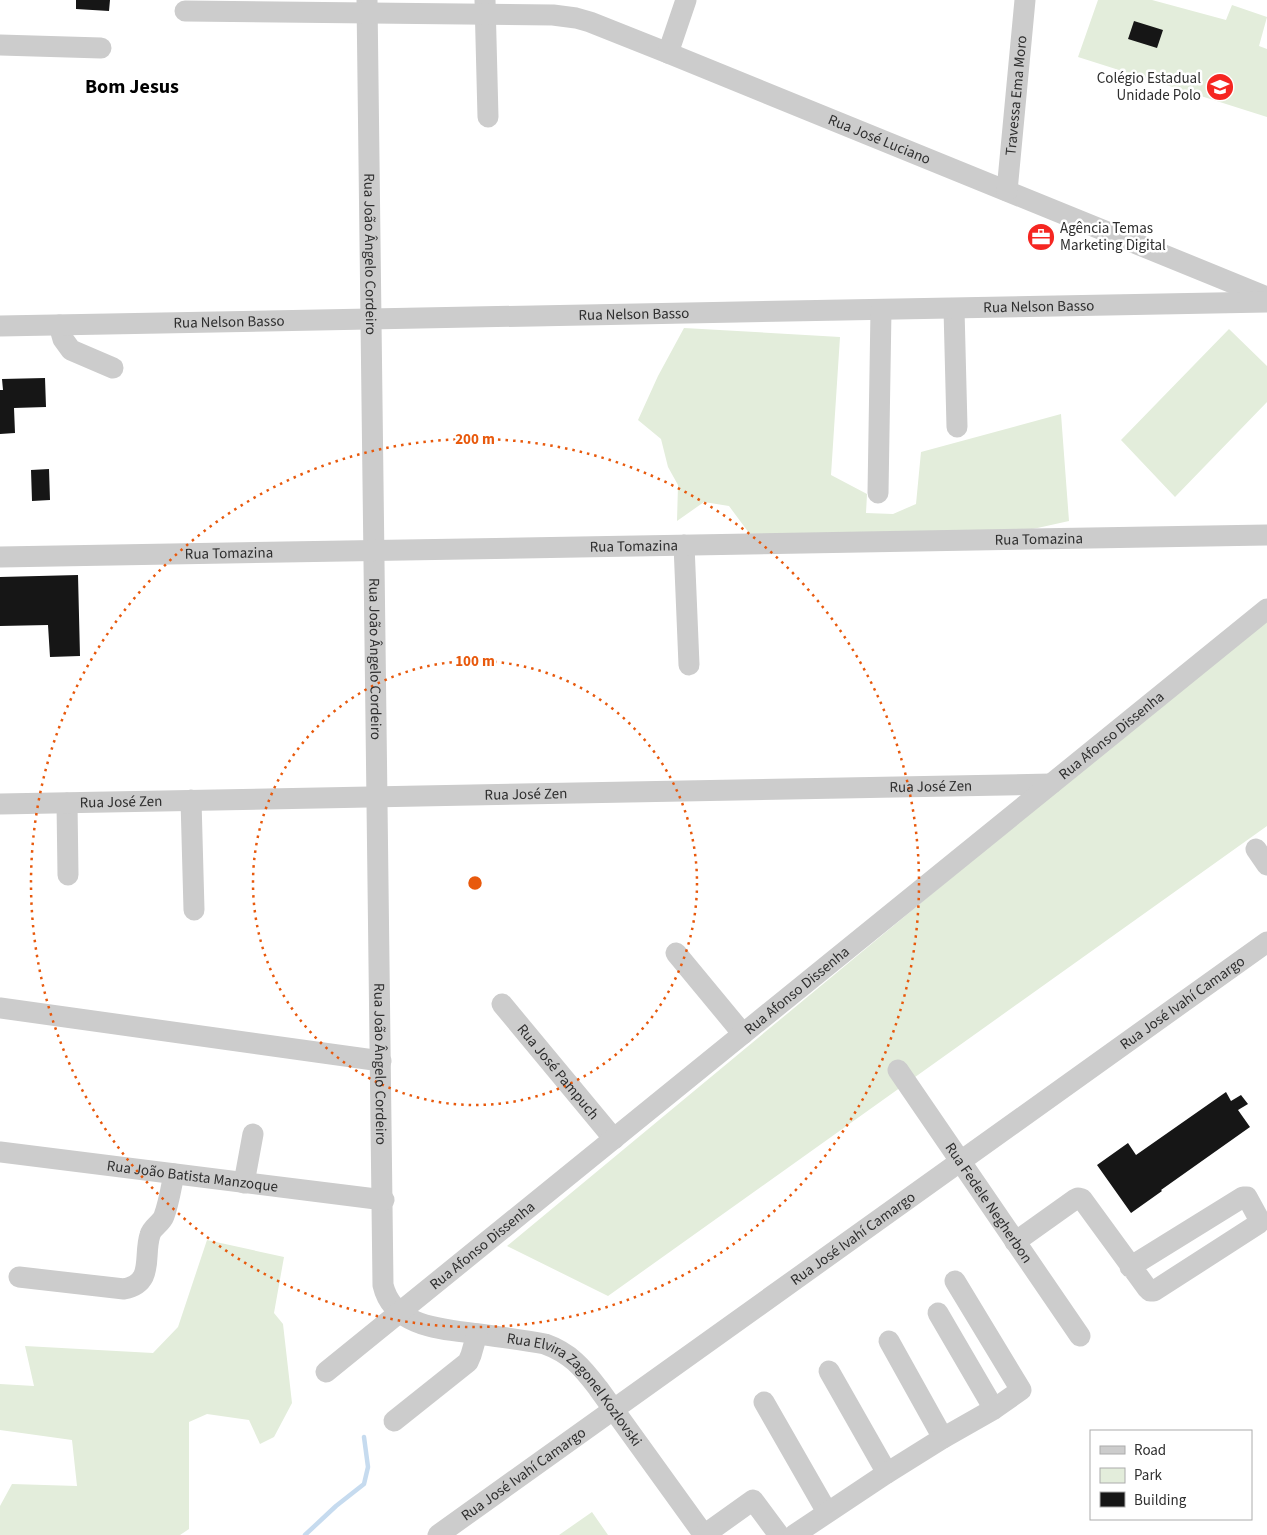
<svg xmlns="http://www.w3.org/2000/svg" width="1267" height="1535" font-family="'Source Sans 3',sans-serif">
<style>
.green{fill:#e3eddb}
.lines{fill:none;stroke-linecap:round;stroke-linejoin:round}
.stream{stroke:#c6dbef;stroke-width:4.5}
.building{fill:#161616}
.minor{stroke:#ccc;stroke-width:21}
.ring{fill:none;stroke:#e8590c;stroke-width:2.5;stroke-dasharray:2.5 5}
.labels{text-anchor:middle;stroke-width:5;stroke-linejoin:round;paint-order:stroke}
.poi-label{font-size:15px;fill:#2f2f2f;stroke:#fff;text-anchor:end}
.street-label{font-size:15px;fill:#2f2f2f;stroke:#fff}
.district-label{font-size:20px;font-weight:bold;fill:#000;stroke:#fff}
.centre{fill:#e8590c;stroke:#fff;stroke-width:2.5}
.ring-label{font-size:15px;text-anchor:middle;font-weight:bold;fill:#e8590c;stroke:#fff;stroke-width:5;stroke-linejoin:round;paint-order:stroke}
</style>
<rect width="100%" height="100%" fill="#fff"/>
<!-- green -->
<path class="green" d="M1098 0H1152L1226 20 1232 5 1267 17 1259 46 1267 49V117L1078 57Z
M684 328 840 337 831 475 867 494 866 513 893 514 916 504 921 452 1061 414 1069 521 1015 533 752 537 729 506 704 502 677 521 678 485 668 467 661 439 638 420 658 376Z
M1229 329 1267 366V402L1175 497 1121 440Z
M1267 616V826L608 1296 507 1246Z
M207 1240 284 1257 274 1313 283 1324 292 1403 274 1437 260 1444 249 1420 207 1414 189 1422V1529L180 1535H0V1506L12 1484 77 1486 72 1440 0 1430V1384L34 1386 25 1346 153 1353 178 1327Z
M592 1512 608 1535H559Z"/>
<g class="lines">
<!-- stream -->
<path class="stream" d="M305 1535 336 1506 364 1484 368 1467 364 1437"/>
</g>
<!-- building -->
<path class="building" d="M76 0H110L109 11 76 9Z
M1134 21 1163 30 1157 48 1128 39Z
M45 378 46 407 14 408 15 433 0 434V390H3L2 379Z
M49 469 50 500 32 501 31 470Z
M78 575 80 656 50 657 48 625 0 626V577Z
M1226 1092 1231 1101 1241 1095 1248 1104 1238 1110 1250 1127 1161 1190 1162 1191 1131 1213 1097 1165 1128 1143 1136 1155Z"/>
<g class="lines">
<!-- minor -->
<g class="minor">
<path id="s1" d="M367 0 383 1285C393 1328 444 1329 479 1334 501 1337 523 1340 545 1344 570 1353 582 1367 598 1388L704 1535"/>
<path d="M485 0 488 117"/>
<path id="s2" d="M185 11 553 15 576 18 590 22 668 53 1267 297"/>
<path d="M0 45 101 48"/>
<path d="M668 53 686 0"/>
<path id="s3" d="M1007 191 1025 0"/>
<path d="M954 309 957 427"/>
<path d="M59 325 63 339 71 350 113 368"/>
<path id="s4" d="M0 326 1267 302"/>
<path d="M878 493 881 310"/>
<path d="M684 545 689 665"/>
<path id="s5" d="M0 557 1267 535"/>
<path d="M191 800 194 910"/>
<path d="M67 803 68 875"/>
<path id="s6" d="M0 804 1051 784"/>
<path d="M1256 849 1267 865"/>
<path d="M676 953 743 1034"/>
<path id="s7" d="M502 1004 614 1139"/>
<path d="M0 1008 381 1061"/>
<path id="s8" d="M898 1070 1080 1336"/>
<path id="s9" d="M0 1152 384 1200"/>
<path d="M244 1183 253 1134"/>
<path d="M1015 1242 1074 1200 1078 1198 1082 1199 1147 1288 1150 1291H1154L1258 1224 1260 1222 1259 1219 1247 1197H1243L1130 1267"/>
<path d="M19 1277 124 1289C155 1283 143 1256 150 1235 152 1227 161 1224 164 1216 169 1203 171 1188 174 1174"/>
<path d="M938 1313 994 1409"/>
<path d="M889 1341 943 1438"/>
<path d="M829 1371 887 1473"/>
<path id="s10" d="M326 1372 1267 609"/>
<path d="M764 1402 827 1512"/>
<path d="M394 1421 468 1362 471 1355 477 1334"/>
<path id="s11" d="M438 1535 1267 942"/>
<path d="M704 1535 753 1500 779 1535"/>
<path d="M794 1535 887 1473 943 1438 994 1409 1021 1390 955 1281"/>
</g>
</g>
<!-- distance rings -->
<g class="ring">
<circle cx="475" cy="883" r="222"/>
<circle cx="475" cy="883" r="444"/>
</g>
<!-- icons -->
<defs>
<symbol id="school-disc" viewBox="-11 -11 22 22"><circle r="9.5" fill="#f52621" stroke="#fff"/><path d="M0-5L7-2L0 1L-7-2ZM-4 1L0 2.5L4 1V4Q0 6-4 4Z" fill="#fff"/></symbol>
<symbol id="office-disc" viewBox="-11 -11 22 22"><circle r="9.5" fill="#f52621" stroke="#fff"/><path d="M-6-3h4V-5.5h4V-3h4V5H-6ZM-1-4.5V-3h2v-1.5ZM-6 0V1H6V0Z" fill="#fff"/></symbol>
</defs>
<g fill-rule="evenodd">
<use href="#school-disc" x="1204" y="71" width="32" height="32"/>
<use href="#office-disc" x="1025" y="221" width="32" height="32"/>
</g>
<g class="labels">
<!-- poi labels -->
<g class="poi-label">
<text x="1201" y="83">Colégio Estadual<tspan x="1201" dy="17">Unidade Polo</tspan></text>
<text x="1060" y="233" text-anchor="start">Agência Temas<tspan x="1060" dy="17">Marketing Digital</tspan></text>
</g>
<!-- street labels -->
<g class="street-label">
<text dy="5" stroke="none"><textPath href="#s3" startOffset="96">Travessa Ema Moro</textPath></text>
<text dy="5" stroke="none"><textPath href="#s2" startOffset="718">Rua José Luciano</textPath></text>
<text dy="5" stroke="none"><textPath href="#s1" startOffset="254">Rua João Ângelo Cordeiro</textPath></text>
<text dy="5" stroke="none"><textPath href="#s4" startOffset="1039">Rua Nelson Basso</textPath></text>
<text dy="5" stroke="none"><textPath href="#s4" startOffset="634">Rua Nelson Basso</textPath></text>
<text dy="5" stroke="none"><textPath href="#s4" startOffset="229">Rua Nelson Basso</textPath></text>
<text dy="5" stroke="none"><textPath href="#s5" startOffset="1039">Rua Tomazina</textPath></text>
<text dy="5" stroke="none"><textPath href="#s5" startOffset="634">Rua Tomazina</textPath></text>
<text dy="5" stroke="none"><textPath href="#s5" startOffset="229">Rua Tomazina</textPath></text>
<text dy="5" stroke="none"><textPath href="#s1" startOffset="659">Rua João Ângelo Cordeiro</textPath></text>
<text dy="5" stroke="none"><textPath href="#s10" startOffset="1011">Rua Afonso Dissenha</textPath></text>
<text dy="5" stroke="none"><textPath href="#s6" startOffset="931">Rua José Zen</textPath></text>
<text dy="5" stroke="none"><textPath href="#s6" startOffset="526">Rua José Zen</textPath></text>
<text dy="5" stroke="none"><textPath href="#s6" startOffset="121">Rua José Zen</textPath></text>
<text dy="5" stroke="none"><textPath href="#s10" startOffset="606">Rua Afonso Dissenha</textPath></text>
<text dy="5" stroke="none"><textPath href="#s11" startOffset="915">Rua José Ivahí Camargo</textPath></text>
<text dy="5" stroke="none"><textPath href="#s1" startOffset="1064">Rua João Ângelo Cordeiro</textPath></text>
<text dy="5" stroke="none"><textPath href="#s7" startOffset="88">Rua José Pampuch</textPath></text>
<text dy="5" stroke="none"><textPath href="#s9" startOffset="194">Rua João Batista Manzoque</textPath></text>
<text dy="5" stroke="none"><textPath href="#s8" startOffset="161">Rua Fedele Negherbon</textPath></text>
<text dy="5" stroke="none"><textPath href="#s11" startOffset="510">Rua José Ivahí Camargo</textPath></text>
<text dy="5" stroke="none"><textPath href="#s10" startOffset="201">Rua Afonso Dissenha</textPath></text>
<text dy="5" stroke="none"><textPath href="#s1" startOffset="1518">Rua Elvira Zagonel Kozlovski</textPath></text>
<text dy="5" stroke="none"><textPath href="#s11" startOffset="105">Rua José Ivahí Camargo</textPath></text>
</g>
<!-- district labels -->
<g class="district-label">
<text x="132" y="93">Bom Jesus</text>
</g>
</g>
<circle cx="475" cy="883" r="8" class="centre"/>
<g class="ring-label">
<text x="475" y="444">200 m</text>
<text x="475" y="666">100 m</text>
</g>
<!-- legend -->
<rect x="1090" y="1430" width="162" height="90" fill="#ffffff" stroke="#acacac"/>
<rect x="1100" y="1446" width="25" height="8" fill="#cccccc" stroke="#acacac"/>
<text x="1134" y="1455" font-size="15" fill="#2f2f2f">Road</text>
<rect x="1100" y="1468" width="25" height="15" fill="#e3eddb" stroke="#acacac"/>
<text x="1134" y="1480" font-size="15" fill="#2f2f2f">Park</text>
<rect x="1100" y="1492" width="25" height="15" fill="#161616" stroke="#acacac"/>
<text x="1134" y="1505" font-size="15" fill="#2f2f2f">Building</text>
</svg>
